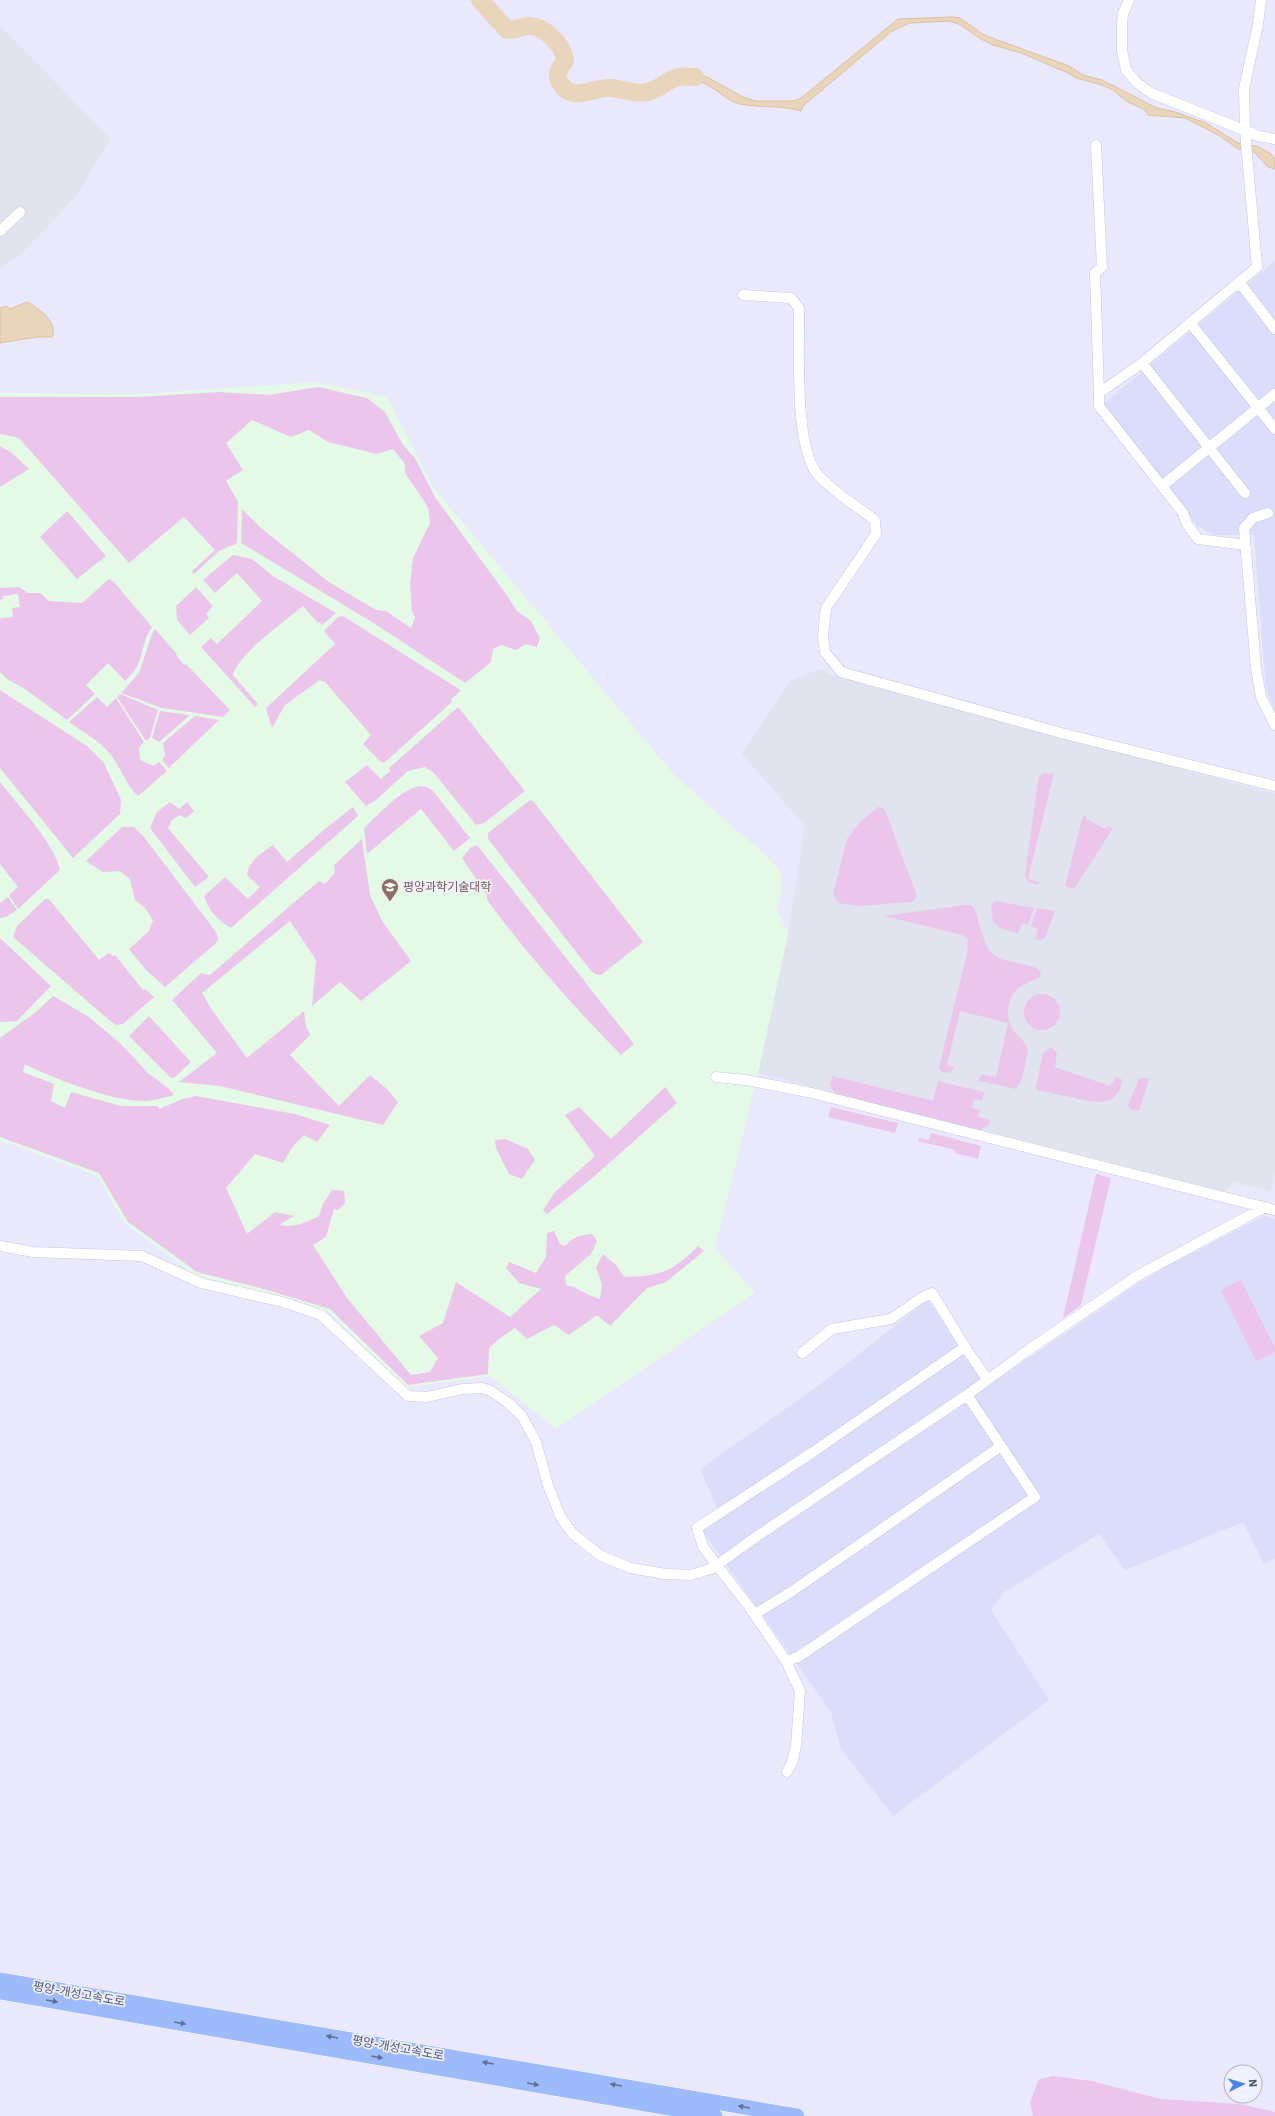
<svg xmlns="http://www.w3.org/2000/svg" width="1275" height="2116" font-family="'IBM Plex Sans','Noto Sans KR',sans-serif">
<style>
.residential{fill:#dcddfb}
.industrial{fill:#e1e3ee}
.education{fill:#e4fae6}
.green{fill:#ecc5ec}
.water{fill:#e9d5bb;stroke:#dbc2a1}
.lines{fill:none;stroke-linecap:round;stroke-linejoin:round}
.river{stroke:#e9d5bb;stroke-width:18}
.minor-casing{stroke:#c4c8e6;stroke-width:11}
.highway-casing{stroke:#fff;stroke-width:16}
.minor{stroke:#fff;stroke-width:10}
.highway{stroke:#9dbbfa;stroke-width:15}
.oneway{fill:#5f6e9a}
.labels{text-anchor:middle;stroke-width:3.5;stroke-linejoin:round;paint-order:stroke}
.education-label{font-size:12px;fill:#785e54;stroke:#f0f0ff;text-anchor:start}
.street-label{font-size:12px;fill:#4a557a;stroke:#f0f0ff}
</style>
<rect width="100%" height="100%" fill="#e9e8fd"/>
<!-- residential -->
<path class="residential" d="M1275 261V714L1266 686 1254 535H1214L1197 526 1103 404Z
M1264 1216 1275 1219V1559L1264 1564 1243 1522 1125 1570 1099 1534 1003 1593 991 1610 1049 1700 893 1816 841 1749 831 1712 702 1530 719 1512 700 1469 818 1386 928 1300 979 1375 1000 1378 1136 1285 1168 1266Z"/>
<!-- industrial -->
<path class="industrial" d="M0 25 110 139 77 195 26 249 0 269Z
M818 670 845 679 1275 794V1173L1270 1191 1232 1182 1227 1192 758 1073 788 934 805 826 742 754 791 680Z"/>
<!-- education -->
<path class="education" d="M316 382 387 397 434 488 676 777 771 860 781 873V895L777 909 788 934 758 1073 715 1248 755 1293 556 1429 490 1376 406 1387 328 1311 195 1275 124 1223 98 1176 0 1140V393L139 394Z"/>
<!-- green -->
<path class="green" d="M318 387 367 398 385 412 403 445 415 458 435 497 508 597 517 611 531 621 540 638 537 647 526 644 516 650 502 645 493 649 491 662 465 683 375 624 241 543 242 509 261 528 329 582 376 610 386 611 411 628 415 618 412 611 410 585 413 558 430 523 428 507 405 473V464L393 449 377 454 328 442 309 430 291 437 252 420 226 443 243 470 226 481 238 502 237 543 219 551 194 574 191 572 215 550 184 517 129 563 19 438 0 434V397H138L219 392 269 395Z
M0 446 12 453 29 469 0 487Z
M67 511 106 556 77 579 40 537Z
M233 555 252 559 273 576 336 613 322 625 319 622 318 623 303 606C285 621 238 654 233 675L258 704 255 707 201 647 211 638 217 644 262 601 237 573 215 593 203 580Z
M109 579 114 582 152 627C138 646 148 660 125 681L108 663 86 685 95 694 67 720 25 689 7 679 0 672V618L13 617 12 608 20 607 18 594 3 596V599L0 600V588L19 587 28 593H40L49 601 82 603Z
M196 587 213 606 206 614 209 618 190 635 177 620 176 606Z
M343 616 459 689 461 691 451 699 452 702 384 763 381 762 363 744 371 735 325 682 320 680 285 705 272 728 266 708 335 644 324 631 338 617Z
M155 629 177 654 176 655 184 665 186 664 230 710 223 717 162 708 121 693 139 673 152 634Z
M0 690 87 746 104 763 121 800 120 814 73 858 0 768Z
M120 694 158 710 150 738 146 741 117 697Z
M97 697 107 707 116 698 144 742 139 748 140 760 154 766 159 762 167 771 138 796C126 785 121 768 111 755 100 741 83 732 69 722Z
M457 708H459L525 791 484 823 476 825 434 773 425 767 408 771 376 800 366 806 345 782 367 765 381 779 390 771 389 768Z
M160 711 190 715 159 742 152 738Z
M195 716 219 720 169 768 162 760 165 756 163 743Z
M1044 773 1054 774 1028 879 1039 882V885L1028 882 1025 876 1038 780 1040 775Z
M0 782C17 804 55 844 60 870L18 909 9 895 18 887 0 864Z
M420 786 427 787 433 791 470 838 454 851 421 809 367 854 364 828C378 815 401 789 420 786Z
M530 800 533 801 643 942 601 975H597L591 971 488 839V833Z
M170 802 179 809 187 802 194 811 186 818 180 815 172 820 168 828 209 877 195 887 150 828 157 812Z
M353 807 358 816 231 928C218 921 208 910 204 896L225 877 248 899 260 887 247 875C249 860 261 854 273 845L287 862 325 829Z
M878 807 883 808 885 810 917 896 914 901 909 902 860 906 838 903 833 894 847 839 860 822Z
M1083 815 1087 817 1086 819 1106 829 1107 826 1113 828 1074 889 1065 886Z
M122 827H134L144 837 216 932 218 939 215 944 165 987 145 969 129 949 149 931 153 920 145 908 135 900 130 879 120 871 103 872 86 861Z
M362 839 370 895 382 921 411 961 361 1001 340 982 312 1006 316 960 290 921 202 993 212 1010 247 1058 304 1011 306 1026 310 1035 290 1055 339 1106 370 1075 387 1089 398 1102 383 1125 220 1086 179 1082 217 1053 172 1000 201 973 210 975 319 881 325 884 335 873 334 865Z
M477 845 634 1044 621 1055C573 1006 528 955 487 900V895L462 858 470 848Z
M8 897 17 910 6 917 0 918V903Z
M45 899H49L99 960 109 953 113 956 115 955 143 990 145 989 154 997 123 1024 116 1025 109 1020 13 937 17 926Z
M996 901 1034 908 1028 925 1022 923 1018 934 999 927 993 922 991 904Z
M964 905H971L974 908C980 922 982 943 993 954 1003 965 1035 961 1041 973L1039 978C1030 982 1021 984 1015 992 1006 1002 1006 1020 1014 1031 1019 1037 1027 1043 1028 1051L1022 1079 1016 1089 979 1081V1078L982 1074 996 1077 1008 1023 960 1011 947 1065 955 1067 949 1073 942 1072 939 1068 967 953 968 939 962 935 884 916Z
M1037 908 1055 911 1045 938 1041 940 1035 939 1038 929 1031 926Z
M0 938 51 986 17 1021 0 1022Z
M1024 1012a18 18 0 1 1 36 0a18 18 0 1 1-36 0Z
M53 996 89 1017 122 1045 148 1073 168 1088 174 1095C165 1097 156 1100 147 1101 116 1103 52 1078 25 1064L23 1072 54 1084 51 1101 65 1108 71 1092 121 1106H158L159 1109 182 1099 196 1096 295 1114 330 1125 317 1142 304 1135 293 1146 283 1163 255 1154 226 1188 247 1234 275 1212 294 1216 279 1225C294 1228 305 1223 319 1216L323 1204 332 1190 344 1191 345 1203 338 1210 334 1209 326 1237 313 1245 347 1298 411 1375 430 1372 438 1358 419 1336 443 1323 456 1282 510 1317 541 1289 519 1283 506 1268 509 1262 536 1273 546 1257 547 1233 554 1231 560 1244 565 1246C573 1237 580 1235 592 1234L597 1241 591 1254 565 1276 566 1285C578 1287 587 1296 600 1299L602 1285 596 1267 603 1254 616 1265 624 1277C660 1276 673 1272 698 1246L704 1251 666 1282 647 1288 610 1326 597 1315 569 1335 554 1325 527 1339 515 1328 499 1339 489 1348 488 1374 408 1385 330 1309 264 1289 197 1272 128 1222 99 1173 0 1137V1038L36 1012Z
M149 1016 191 1062 175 1077 171 1078 129 1036Z
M1050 1047 1057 1052 1055 1067 1110 1086 1116 1077 1123 1080C1120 1089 1117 1098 1107 1101 1096 1105 1051 1092 1037 1090L1036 1087 1043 1053Z
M832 1076 933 1101 938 1081 984 1092 982 1101 974 1099 972 1108 980 1110 978 1117 990 1120 988 1126 980 1130 835 1094 830 1085Z
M1144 1078 1149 1079 1139 1111 1132 1110 1128 1105 1139 1079Z
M665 1087 677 1103 590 1180 547 1214 543 1210 556 1191 595 1156 565 1115 579 1107 611 1139Z
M831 1107 898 1123 895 1133 828 1117Z
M931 1133 981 1146 978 1159 955 1153V1150L918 1141 919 1138 929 1140Z
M505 1139 528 1149 535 1160 522 1179 509 1174 496 1148 495 1140Z
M1096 1174 1111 1178 1081 1305 1063 1318Z
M1241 1280 1275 1348V1352L1256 1361 1221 1290Z
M1053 2076 1091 2081 1161 2099 1240 2104 1275 2112V2116H1033L1030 2103 1038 2080Z"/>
<!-- water -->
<path class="water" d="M481 0H490C495 5 507 22 510 24 520 30 534 20 545 23 556 34 573 47 571 65L564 71C562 79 567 85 574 89L615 85 628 89 649 90 660 86 674 77 696 74 707 77 743 97 756 101H794L801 98 898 19 953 17 960 18 984 35 1069 66 1083 75 1102 80 1157 108 1175 112 1206 123 1238 143 1256 146 1270 153 1275 159V169L1268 167 1254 152 1238 149 1220 136 1185 118 1148 115 1145 110 1126 101 1113 90 1102 85 1076 78 1068 73 1021 53 993 45 981 39 959 24 948 21 910 23 892 31 803 106 801 111C781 105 761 108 740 104 724 100 713 84 697 81 677 77 668 94 651 95 633 96 600 84 585 96 573 96 553 89 558 73 559 69 564 65 565 60 566 52 547 29 539 28 531 26 520 31 512 32L501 23Z
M27 302C38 307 59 323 52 337H37L0 343V308L7 306 10 309Z"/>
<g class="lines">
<!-- river -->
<path class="river" d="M480 0 507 30C517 30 523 26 529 26 545 26 564 46 565 61 559 69 555 73 560 83 573 104 595 86 611 88 622 89 639 96 650 91 671 84 668 74 695 77"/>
<defs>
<path id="minor" d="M1129 0 1123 14 1122 26V50L1126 70 1137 83 1151 93 1259 136 1275 139
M1096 145 1102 267 1095 273 1099 393
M0 231 20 212
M1240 283 1275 329
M743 295 791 298 799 308C800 347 793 448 819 476 835 493 856 506 875 520L876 534 826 608 823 636 825 652 841 672 1061 733 1275 786
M1191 324 1275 429
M1142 363 1245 493
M1162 486 1275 394
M1268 513 1253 518 1244 528 1256 668 1261 697 1275 725
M1245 545 1198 539 1187 524 1183 513 1099 406V393L1142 363 1257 267 1245 131 1244 89 1258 24 1261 0
M716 1077 746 1080 808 1092 1275 1210
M0 1246 33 1252 142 1256 201 1283 283 1302 321 1315 408 1396 427 1397 462 1389 482 1388 491 1391 507 1402 522 1416 536 1442 548 1485 561 1518 573 1534 601 1556 631 1568 665 1574 691 1575 713 1568 753 1539 967 1395 1027 1351 1137 1276 1265 1207
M802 1353 832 1329 891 1319 921 1298 932 1293 965 1347 987 1379
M755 1614 791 1592 1001 1446
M786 1661 798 1657 1035 1497 967 1395
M787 1772 792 1763 796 1746 800 1691 786 1661 750 1608 703 1547 697 1528 813 1452 965 1347"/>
<path id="highway" d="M0 1980 797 2116
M0 1992 715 2116"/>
</defs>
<!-- minor casing -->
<use href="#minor" class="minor-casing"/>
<!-- highway casing -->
<use href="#highway" class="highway-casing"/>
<!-- minor -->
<use href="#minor" class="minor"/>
<!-- highway -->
<use href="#highway" class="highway"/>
</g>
<!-- one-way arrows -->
<defs><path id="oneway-solid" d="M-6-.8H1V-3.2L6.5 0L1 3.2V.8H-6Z"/></defs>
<g class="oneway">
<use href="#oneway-solid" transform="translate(52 2001) rotate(10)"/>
<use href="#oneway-solid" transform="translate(180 2023) rotate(10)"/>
<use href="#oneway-solid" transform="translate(332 2037) rotate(-170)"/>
<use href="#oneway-solid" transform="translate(377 2057) rotate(10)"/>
<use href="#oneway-solid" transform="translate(488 2063) rotate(-170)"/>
<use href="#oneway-solid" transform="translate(533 2084) rotate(10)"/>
<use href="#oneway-solid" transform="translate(616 2085) rotate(-170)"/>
<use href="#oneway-solid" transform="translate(744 2107) rotate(-170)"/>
</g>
<!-- icons -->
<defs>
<symbol id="university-pin" viewBox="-11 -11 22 30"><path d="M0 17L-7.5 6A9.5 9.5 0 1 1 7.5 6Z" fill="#8d6e63" stroke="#f0f0ff"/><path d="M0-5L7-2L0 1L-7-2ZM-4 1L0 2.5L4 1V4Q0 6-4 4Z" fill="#fff"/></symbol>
</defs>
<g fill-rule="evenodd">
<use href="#university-pin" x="380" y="877" width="20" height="27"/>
</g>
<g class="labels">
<!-- education labels -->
<g class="education-label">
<text x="403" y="891">평양과학기술대학</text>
</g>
<!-- street labels -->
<g class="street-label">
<text transform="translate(79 1994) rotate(10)" y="4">평양-개성고속도로</text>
<text transform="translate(398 2048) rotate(10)" y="4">평양-개성고속도로</text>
</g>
</g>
<!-- north arrow -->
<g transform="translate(1243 2084) rotate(85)"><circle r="19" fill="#f0f0ff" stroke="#aeb2ca"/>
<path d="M0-3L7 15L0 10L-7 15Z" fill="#4883ec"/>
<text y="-6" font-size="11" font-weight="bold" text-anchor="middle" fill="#4a557a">N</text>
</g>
</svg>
